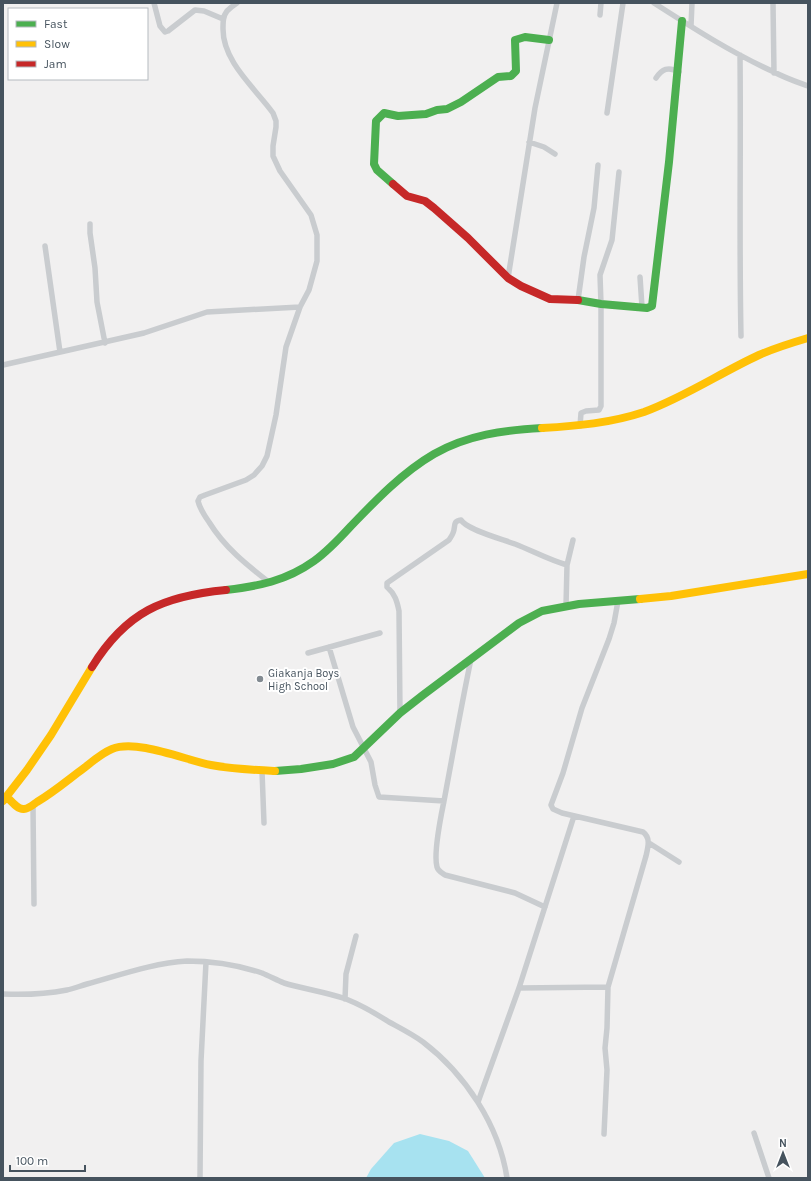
<svg xmlns="http://www.w3.org/2000/svg" width="811" height="1181" font-family="Karla,sans-serif">
<style>
.water{fill:#a7e2f0}
.lines{fill:none;stroke-linecap:round;stroke-linejoin:round}
.street{stroke:#c9cccf;stroke-width:5.5}
.fast{stroke:#4caf50;stroke-width:8}
.slow{stroke:#ffc107;stroke-width:8}
.jam{stroke:#c62828;stroke-width:8}
.poi-dot{fill:#828a91;stroke:#fff;stroke-width:1.5}
.labels{text-anchor:middle;stroke-width:4;stroke-linejoin:round;paint-order:stroke}
.poi-label{font-size:11px;fill:#46535e;stroke:#fff;text-anchor:start}
</style>
<rect width="100%" height="100%" fill="#f1f0f0"/>
<!-- water -->
<path class="water" d="M420 1134 449 1141 468 1151 485 1178H366L371 1169 394 1143Z"/>
<g class="lines">
<!-- street -->
<path class="street" d="M154 3 160 26 165 32 168 31 195 10 204 11 223 19
M237 3C234 5 230 8 227 11 223 16 223 22 223 29 223 62 255 88 273 113L276 121V127L273 146V156L280 171 311 215 317 235V261L309 290 300 307 286 347 276 415 267 456 262 466 254 475 246 480 205 495 200 497 198 501C200 509 204 515 209 522 225 548 247 565 270 583
M654 3C693 28 732 53 774 72 785 78 797 82 808 86
M773 3 774 73
M600 15 601 3
M691 26 692 3
M740 55C741 149 739 243 741 336
M656 78C662 69 668 66 679 72
M607 113 623 3
M529 142 544 147 555 154
M90 224V233L95 268 97 302 105 343
M45 246 60 352
M640 277 642 307
M508 278 535 108 557 3
M578 300 584 257 594 208 598 165
M3 365 144 333 207 312 300 307
M580 426 581 413 586 411 599 410 601 406V304L600 275 612 240 619 172
M566 606 567 565 573 540
M329 647 353 727 371 762 375 785 379 797 444 801
M308 653 380 633
M471 659C461 707 453 753 444 801 441 816 433 853 437 867 438 871 442 873 445 875L515 893 545 907
M400 713 399 611C397 601 395 594 387 587V583L449 540C450 538 452 536 453 533 456 527 452 521 461 520 467 530 502 539 515 544 533 551 549 560 567 565
M262 771 264 823
M33 805 34 904
M649 843 679 862
M519 988 608 987
M3 994C24 995 46 994 67 990 73 989 80 986 87 984 120 975 153 963 187 961 212 961 238 965 262 973 269 976 277 980 284 983 304 989 326 992 346 999 361 1005 375 1013 389 1022 400 1028 412 1034 423 1042 465 1074 499 1125 507 1178
M345 999 346 974 356 936
M478 1102 519 988 574 816
M754 1133 769 1178
M604 1134 607 1070 605 1048 607 1028 608 987 646 856C648 847 651 838 643 832L562 813 553 809 551 805 563 773 582 708 609 639 614 623 618 601
M200 1178 201 1061 206 962"/>
<!-- fast -->
<path class="fast" d="M393 184 377 170 374 164 376 121 384 113 398 116 426 114 437 110 447 109 461 102 498 77 511 76 516 71 515 40 525 37 549 40
M578 300 601 304 647 308 652 306 669 162 682 21
M226 590C259 586 286 581 314 561 328 551 340 538 351 526 376 500 403 472 434 454 467 435 504 430 542 428
M275 771 301 769 333 764 354 757 400 713 423 695 519 623 542 611 579 604 640 599"/>
<!-- slow -->
<path class="slow" d="M542 428C577 426 611 423 644 412 685 397 720 373 759 355 775 348 791 343 808 338
M640 599 671 596 808 574
M7 797C11 801 18 810 24 809 29 809 34 804 37 802 54 792 69 779 84 768 93 761 102 753 112 749 137 739 185 760 211 765 232 769 254 770 275 771
M3 801 27 770 51 735 92 667"/>
<!-- jam -->
<path class="jam" d="M393 184 407 196 425 201 434 208 468 238 508 278 521 286 550 299 578 300
M92 667C126 612 163 596 226 590"/>
</g>
<!-- markers -->
<circle class="poi-dot" cx="260" cy="679" r="4"/>
<g class="labels">
<!-- poi labels -->
<g class="poi-label">
<text x="268" y="677">Giakanja Boys<tspan x="268" dy="13">High School</tspan></text>
</g>
</g>
<!-- border -->
<rect width="811" height="1181" fill="none" stroke="#46535e" stroke-width="8"/>
<!-- legend -->
<rect x="8" y="8" width="140" height="72" fill="#ffffff" stroke="#b5babf"/>
<rect x="16" y="21" width="20" height="6" fill="#4caf50" stroke="#b5babf"/>
<text x="44" y="28" font-size="12" fill="#46535e">Fast</text>
<rect x="16" y="41" width="20" height="6" fill="#ffc107" stroke="#b5babf"/>
<text x="44" y="48" font-size="12" fill="#46535e">Slow</text>
<rect x="16" y="61" width="20" height="6" fill="#c62828" stroke="#b5babf"/>
<text x="44" y="68" font-size="12" fill="#46535e">Jam</text>
<!-- north arrow -->
<g transform="translate(783 1153)" stroke="#ffffff" stroke-width="3" paint-order="stroke">
<path d="M0-3L7 15L0 10L-7 15Z" fill="#46535e"/>
<text y="-6" font-size="11" font-weight="bold" text-anchor="middle" fill="#46535e">N</text>
</g>
<!-- scale -->
<path d="M10 1165v6h75v-6" fill="none" stroke="#46535e" stroke-width="2"/>
<text x="16" y="1165" font-size="12" fill="#46535e" stroke="#ffffff" stroke-width="3" paint-order="stroke">100 m</text>
</svg>
